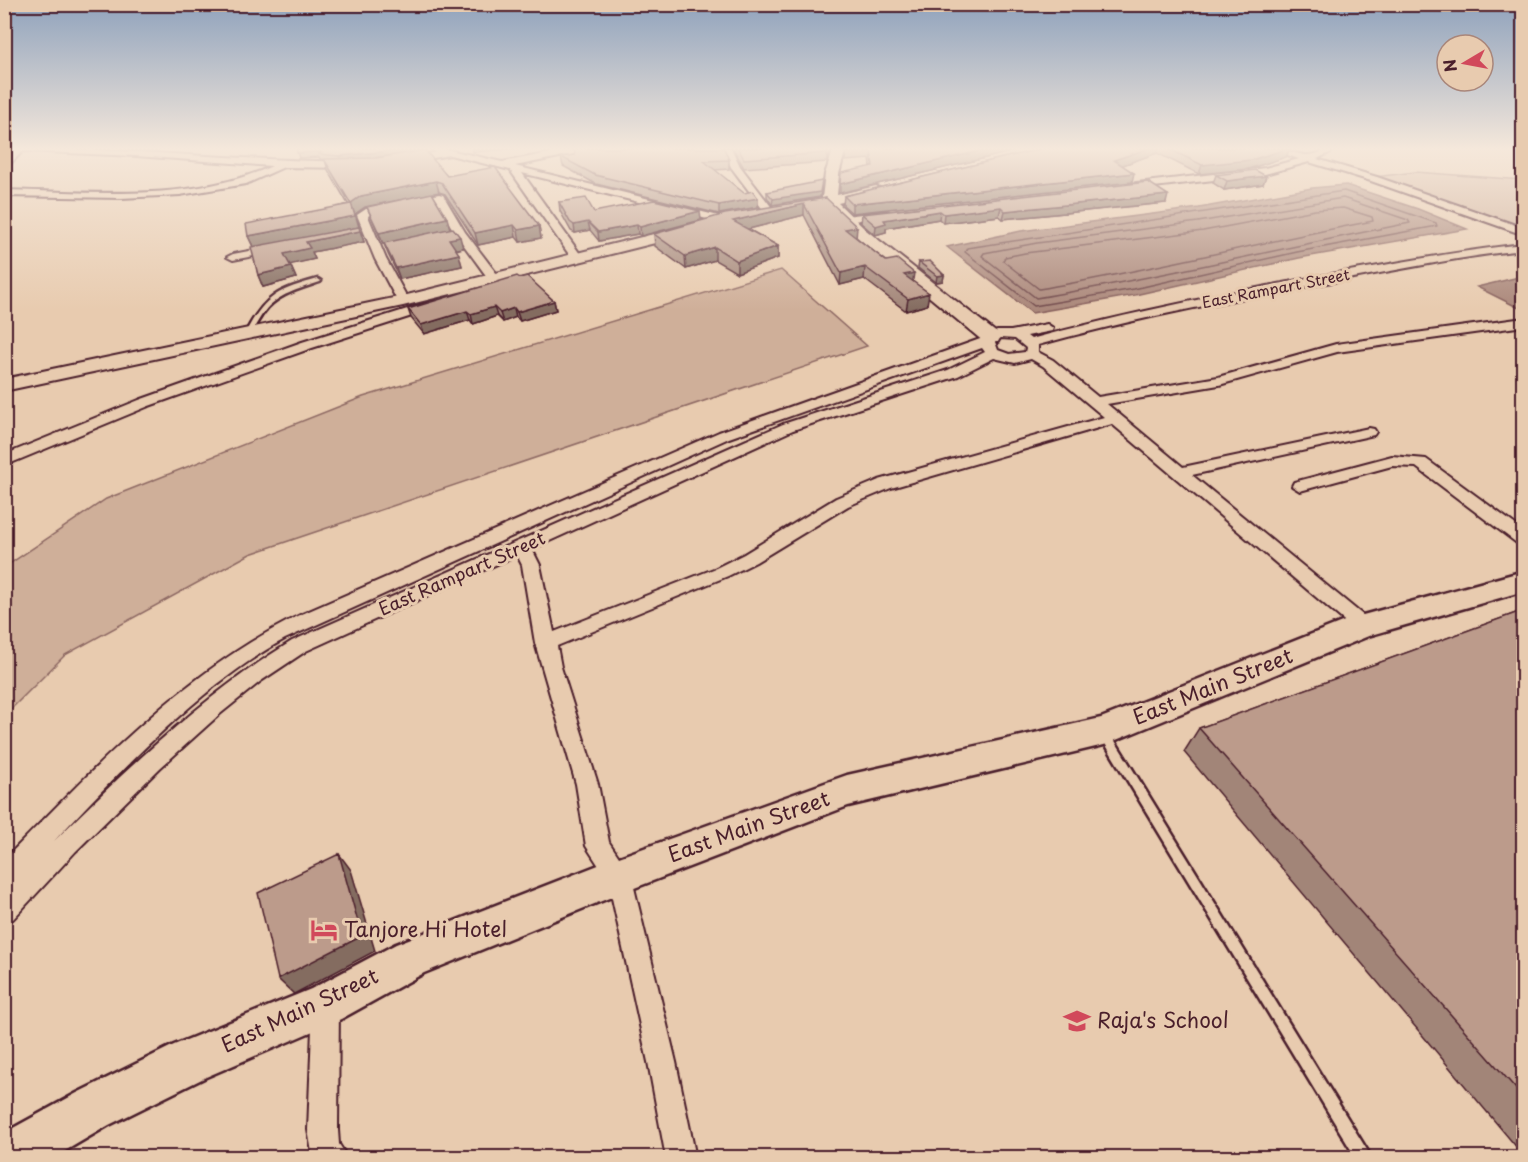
<svg xmlns="http://www.w3.org/2000/svg" width="1528" height="1162" font-family="'Playpen Sans',sans-serif">
<style>
.green{fill:#cfaf99;stroke:#8c6762;stroke-width:1.5}
.water{fill:#aa877a;stroke:#845d5a;stroke-width:1.5}
.lines{fill:none;stroke-linecap:round;stroke-linejoin:round}
.shore{stroke:#70494b;stroke-width:1.5}
.lane-casing{stroke:#4a1f2b;stroke-width:5}
.street-casing{stroke:#4a1f2b;stroke-width:4}
.secondary-casing{stroke:#4a1f2b;stroke-width:4}
.primary-casing{stroke:#4a1f2b;stroke-width:5}
.lane{fill:#e8cbaf;fill-rule:evenodd}
.street{fill:#e8cbaf;fill-rule:evenodd}
.secondary{fill:#e8cbaf;fill-rule:evenodd}
.primary{fill:#e8cbaf;fill-rule:evenodd}
.wall{fill:#a28578;stroke:#4a1f2b;stroke-width:1.5;fill-rule:evenodd}
.shaded-wall{fill:#846c61;stroke:#4a1f2b;stroke-width:1.5}
.building{fill:#bc9b8b;stroke:#4a1f2b;stroke-width:1.5}
.labels{text-anchor:middle;stroke-width:6;stroke-linejoin:round;paint-order:stroke}
.far-street-label{font-size:15px;fill:#4a1f2b;stroke:#e8cbaf}
.street-label{font-size:18px;fill:#4a1f2b;stroke:#e8cbaf}
.near-street-label{font-size:21px;fill:#4a1f2b;stroke:#e8cbaf}
.near-poi-label{font-size:21px;fill:#4a1f2b;stroke:#e8cbaf;text-anchor:start}
</style>
<rect width="100%" height="100%" fill="#e8cbaf"/>
<filter id="ink" filterUnits="userSpaceOnUse"><feTurbulence type="fractalNoise" baseFrequency=".0167" numOctaves="2"/><feDisplacementMap in="SourceGraphic" scale="12" xChannelSelector="R" yChannelSelector="G"/><feConvolveMatrix kernelMatrix="1 2 1 2 8 2 1 2 1" color-interpolation-filters="sRGB"/></filter>
<g filter="url(#ink)">
<!-- green -->
<path class="green" d="M1415 172 1523 180V227L1515 228 1366 178Z
M781 270 867 346 250 554 65 655 5 715V567L106 499 363 397Z"/>
<!-- water -->
<path class="water" d="M1346 185 1418 209 1467 229 1299 258 1135 295 1032 313 947 247 1021 231 1199 208 1312 188Z
M1523 276V310L1477 287Z"/>
<g class="lines">
<!-- shore -->
<path class="shore" d="M1344 191 1436 223 1437 226 1297 252 1134 289 1034 306 965 252 967 248Z
M1343 198 1408 220 1410 223C1285 247 1162 277 1036 298L982 256 984 253 1037 243 1198 222Z
M1343 208 1372 217 1373 221C1261 242 1151 270 1039 289L1003 261 1005 257 1025 253 1203 231 1315 210Z"/>
<defs>
<path id="lane" d="M318 279 321 281 320 282C300 289 277 294 264 312 259 319 255 326 251 333H247L246 332C265 295 279 290 318 279Z
M1105 730 1109 731 1372 1158H1356L1101 737 1100 734 1101 731Z"/>
<path id="street" d="M4 148C120 148 235 160 351 162L356 165 351 168 284 167 246 184 180 195 121 198 4 196V190C92 192 190 203 272 166L136 156 23 151 4 170V161L13 151 5 150Z
M432 148H441L502 162 577 148H593L589 151 515 166 727 218 728 220 723 223 522 173 583 258 577 261 573 260 510 170 450 155 405 163 400 160 437 152 433 151Z
M723 148H731L740 166 776 213 775 215H767L731 167Z
M1268 148C1282 147 1293 154 1306 155 1316 156 1328 148 1339 148L1317 159 1377 177 1524 228V235L1371 181 1309 162 1265 174 1128 190 1123 187 1128 184 1265 168 1299 159Z
M439 194 443 195 465 232 500 278 498 281H490L455 233 436 201 373 213 368 216 386 259 409 301 403 305 399 304 375 259 357 215 366 209Z
M885 211 889 212V216L846 222 841 219 846 216Z
M1524 244V250C1463 256 1403 269 1343 280 1240 298 1139 317 1038 345V352L1053 360 1098 397 1218 377 1336 344 1524 318V326L1337 352 1219 385 1107 404 1183 467 1369 428 1374 429 1376 432 1374 435 1192 475 1370 621 1372 626 1370 631 1363 633 1356 631 1112 424 891 488 848 506 756 562 728 576 557 646 561 667 598 784 609 842 631 875 676 1062 696 1158H666L648 1062 608 880 586 846 576 784 535 643 522 565 517 555 306 651 261 681 220 714 160 768 76 851 13 919 4 922V891L9 887 4 888V860C94 768 186 670 302 614L719 432 983 338 997 331H1011L1047 324 1053 328 1052 331 1027 336 1031 339C1134 311 1238 291 1343 272 1403 262 1463 250 1524 244ZM1001 338 1015 339 1026 348 1025 352 1009 354 998 350 995 342ZM982 348 985 352 948 370 783 424 292 641C204 695 128 768 54 841 119 772 202 684 285 639L729 438ZM994 358 1015 363 1031 359 1043 366 1104 417 879 480 836 498 744 554 716 568 554 632 540 565 532 549 793 430 958 376Z
M275 246 279 247V251L233 260 227 257 233 254Z
M433 301 437 302 439 305 437 308 312 348 149 406 4 466V455L139 400 302 342Z
M1392 456 1426 459 1524 531V546L1518 544 1416 467 1392 466 1300 491 1292 486 1294 482Z
M326 991 335 995 339 1004 338 1130 339 1144 348 1158H313L308 1130 313 1004 317 995Z"/>
<path id="secondary" d="M834 148H846L839 174 837 195 876 186 883 190 881 193 838 203 866 230 998 334 1000 338 998 342H984L856 236 825 206 798 212 793 211 791 208 793 205 822 198 825 174Z
M686 226 694 231 691 234 403 306 4 391V379L403 296Z"/>
<path id="primary" d="M1524 571V591L1371 635 1104 745 848 806 624 892 424 973 341 1019 206 1077 109 1125 53 1158H4V1133L77 1093 174 1045 311 989 396 944 619 857 847 775 1101 718 1352 618Z"/>
</defs>
<!-- lane casing -->
<use href="#lane" class="lane-casing"/>
<!-- street casing -->
<use href="#street" class="street-casing"/>
<!-- secondary casing -->
<use href="#secondary" class="secondary-casing"/>
<!-- primary casing -->
<use href="#primary" class="primary-casing"/>
<!-- lane -->
<use href="#lane" class="lane"/>
<!-- street -->
<use href="#street" class="street"/>
<!-- secondary -->
<use href="#secondary" class="secondary"/>
<!-- primary -->
<use href="#primary" class="primary"/>
</g>
<!-- wall -->
<path class="wall" d="M296 148 410 153 414 152 413 148H430L419 149 420 151 447 176 539 226 541 238 520 242 516 237 478 245 445 194 439 192 432 193 449 229 463 248 456 250 462 266 400 279 388 254 384 244H383L367 207 397 200 365 207 355 214 364 242 312 252 315 259 290 264 296 278 263 287 258 275 253 247 248 236 348 204 328 170 325 160 320 159 319 157 299 158ZM392 156 376 158 362 159Z
M733 148H832L827 162 744 168Z
M847 148H1027L840 193 871 167 870 159 845 161Z
M1044 148H1290L1286 157 1248 169 1199 174 1157 153 1122 165 1132 182 852 213 843 205 844 196Z
M575 155 729 160V169L714 170 758 207 719 214 596 184 563 166 561 157Z
M1216 175 1266 176 1263 184 1224 190 1213 183Z
M1148 182 1166 203 1003 219 999 216 943 223 939 219 886 228V232L875 235 861 223 862 214Z
M767 192 820 197 772 205 767 197Z
M826 198 856 238 913 281 927 305 906 311 864 279 840 285 804 215 748 229 778 246V258L737 273 715 260 686 269 655 246 654 234Z
M559 202 594 212 701 220 641 236 638 234 599 241 590 230 575 233 571 231 560 211Z
M919 262 944 275 943 281 936 282 918 268Z
M520 278 554 301 556 310 520 321 516 317 503 322 497 316 473 324 470 320 424 334 411 318 408 309Z
M1524 610V1156L1184 752 1199 728Z"/>
<!-- shaded-wall -->
<path class="shaded-wall" d="M413 148H431L419 149 420 152 414 153Z
M472 148H523L473 152Z
M829 148H832L827 162V153Z
M993 148H1027L840 193V184Z
M1150 148H1159L1157 153 1112 169 1114 160Z
M1290 148 1286 157 1248 169 1199 174 1202 165Z
M409 149 410 154 341 161 339 156Z
M1134 173 1132 182 852 213V204Z
M1266 176 1263 184 1224 190 1227 181Z
M436 181 439 192 365 207 355 214 359 227 254 248 248 236 355 216 351 203 361 196Z
M822 181 820 197 772 205 773 199Z
M1168 195 1166 203 1003 219 1005 211Z
M758 198V207L719 214V205Z
M804 204V215L733 233V221Z
M1001 207 999 216 943 223 944 214Z
M700 211 701 220 641 236 640 227Z
M940 211 939 219 886 228V232L875 235 876 226 884 220Z
M447 218 450 229 383 244 379 233Z
M588 222 590 230 575 233 574 225Z
M514 225 516 237 478 245 475 233Z
M637 225 638 234 599 241 598 232Z
M539 226 541 238 520 242 518 230Z
M857 227 856 239 845 229Z
M360 231 364 242 312 252 315 259 289 265 284 254 306 242Z
M460 237 463 248 452 250 449 239Z
M778 246V258L737 273V261Z
M715 247V260L686 269 685 256Z
M459 254 462 266 400 279 396 268Z
M291 267 296 278 263 287 258 275Z
M865 267 864 279 840 285 841 273Z
M914 273 912 286 904 275Z
M944 275 943 281 936 282 937 276Z
M929 293 927 305 906 311 908 299Z
M554 301 556 310 520 321 517 312Z
M494 307 497 316 473 324 471 314Z
M514 308 516 317 503 322 500 313Z
M467 311 470 320 424 334 421 325Z
M339 854 351 870 375 951 294 994 278 979Z"/>
<!-- building -->
<path class="building" d="M296 148H408L409 149 339 156 319 154 321 152 297 153Z
M574 148H724L729 160 704 161 744 193 753 191 758 198 719 205 595 175 561 157 575 155Z
M738 148H829L827 153 744 159Z
M847 148H993L840 184 841 173 873 166 871 151 845 152Z
M1044 148H1150L1114 160 1134 173 852 204 844 196Z
M1167 148H1290L1251 160 1202 165Z
M425 150 447 176 495 167 539 226 518 230 514 225 475 233 442 183 436 181 361 196 351 203 355 216 248 236 246 224 351 204 324 159 376 158Z
M1255 170 1266 176 1227 181 1216 175Z
M822 181 820 192 773 199 767 192Z
M1148 182 1168 195 1005 211 1001 207 944 214 940 211 884 220 886 223 876 226 862 214Z
M432 193 447 218 379 233 367 207Z
M586 198 594 212 654 200 700 211 640 227 637 225 598 232 588 222 574 225 570 222 559 202Z
M826 198 857 227 845 229 886 261 897 259 914 273 904 275 929 293 908 299 865 267 841 273 804 204 733 221 778 246 737 261 715 247 685 256 654 234 725 214Z
M359 227 360 231 306 242 310 248 284 254 291 267 258 275 251 247Z
M453 228 460 237 449 239 459 254 396 268 384 243Z
M930 261 944 275 937 276 919 262Z
M517 276 520 278 527 276 554 301 517 312 514 308 500 313 494 307 471 314 467 311 421 325 408 309Z
M1524 610V1098L1199 728Z
M339 854 362 936 278 979 258 893Z"/>
</g>
<!-- sky -->
<linearGradient id="sky" x2="0" y2="1"><stop stop-color="#8fa2bc"/><stop offset="0.48" stop-color="#f5e8db"/><stop offset="1" stop-color="#f5e8db" stop-opacity="0"/></linearGradient>
<rect width="1528" height="310" fill="url(#sky)"/>
<!-- icons -->
<defs>
<symbol id="hotel-bare" viewBox="-9 -9 18 18"><path d="M-6-4.5h1.5V1H6V5H4.5V3h-9V5H-6ZM-4 0a1.8 1.8 0 1 1 3.6 0ZM.5 0V-2.5h3Q6-2.5 6 0Z" fill="#d1495b" stroke="#e8cbaf" stroke-width="2.5" paint-order="stroke"/></symbol>
<symbol id="school-bare" viewBox="-9 -9 18 18"><path d="M0-5L7-2L0 1L-7-2ZM-4 1L0 2.5L4 1V4Q0 6-4 4Z" fill="#d1495b" stroke="#e8cbaf" stroke-width="2.5" paint-order="stroke"/></symbol>
</defs>
<g fill-rule="evenodd">
<use href="#hotel-bare" x="305" y="911" width="38" height="38"/>
<use href="#school-bare" x="1058" y="1002" width="38" height="38"/>
</g>
<g class="labels">
<!-- far-street labels -->
<g class="far-street-label">
<text transform="translate(1276 289) rotate(-11)" y="5">East Rampart Street</text>
</g>
<!-- street labels -->
<g class="street-label">
<text transform="translate(462 574) rotate(-24)" y="6">East Rampart Street</text>
</g>
<!-- near-street labels -->
<g class="near-street-label">
<text transform="translate(1213 687) rotate(-22)" y="7">East Main Street</text>
<text transform="translate(749 827) rotate(-20)" y="7">East Main Street</text>
<text transform="translate(300 1011) rotate(-25)" y="7">East Main Street</text>
</g>
<!-- near-poi labels -->
<g class="near-poi-label">
<text x="344" y="937">Tanjore Hi Hotel</text>
<text x="1097" y="1028">Raja's School</text>
</g>
</g>
<!-- margin -->
<rect width="1528" height="1162" fill="none" stroke="#e8cbaf" stroke-width="24"/>
<rect x="12" y="12" width="1504" height="1138" fill="none" stroke="#4a1f2b" stroke-width="2" filter="url(#ink)"/>
<!-- north arrow -->
<g transform="translate(1465 63) rotate(260)"><circle r="28" fill="#e8cbaf" stroke="#a9867a" stroke-width="1.5"/>
<path d="M0-4.5L10 22L0 15L-10 22Z" fill="#d1495b"/>
<text y="-9" font-size="16" font-weight="bold" text-anchor="middle" fill="#4a1f2b">N</text>
</g>
</svg>
